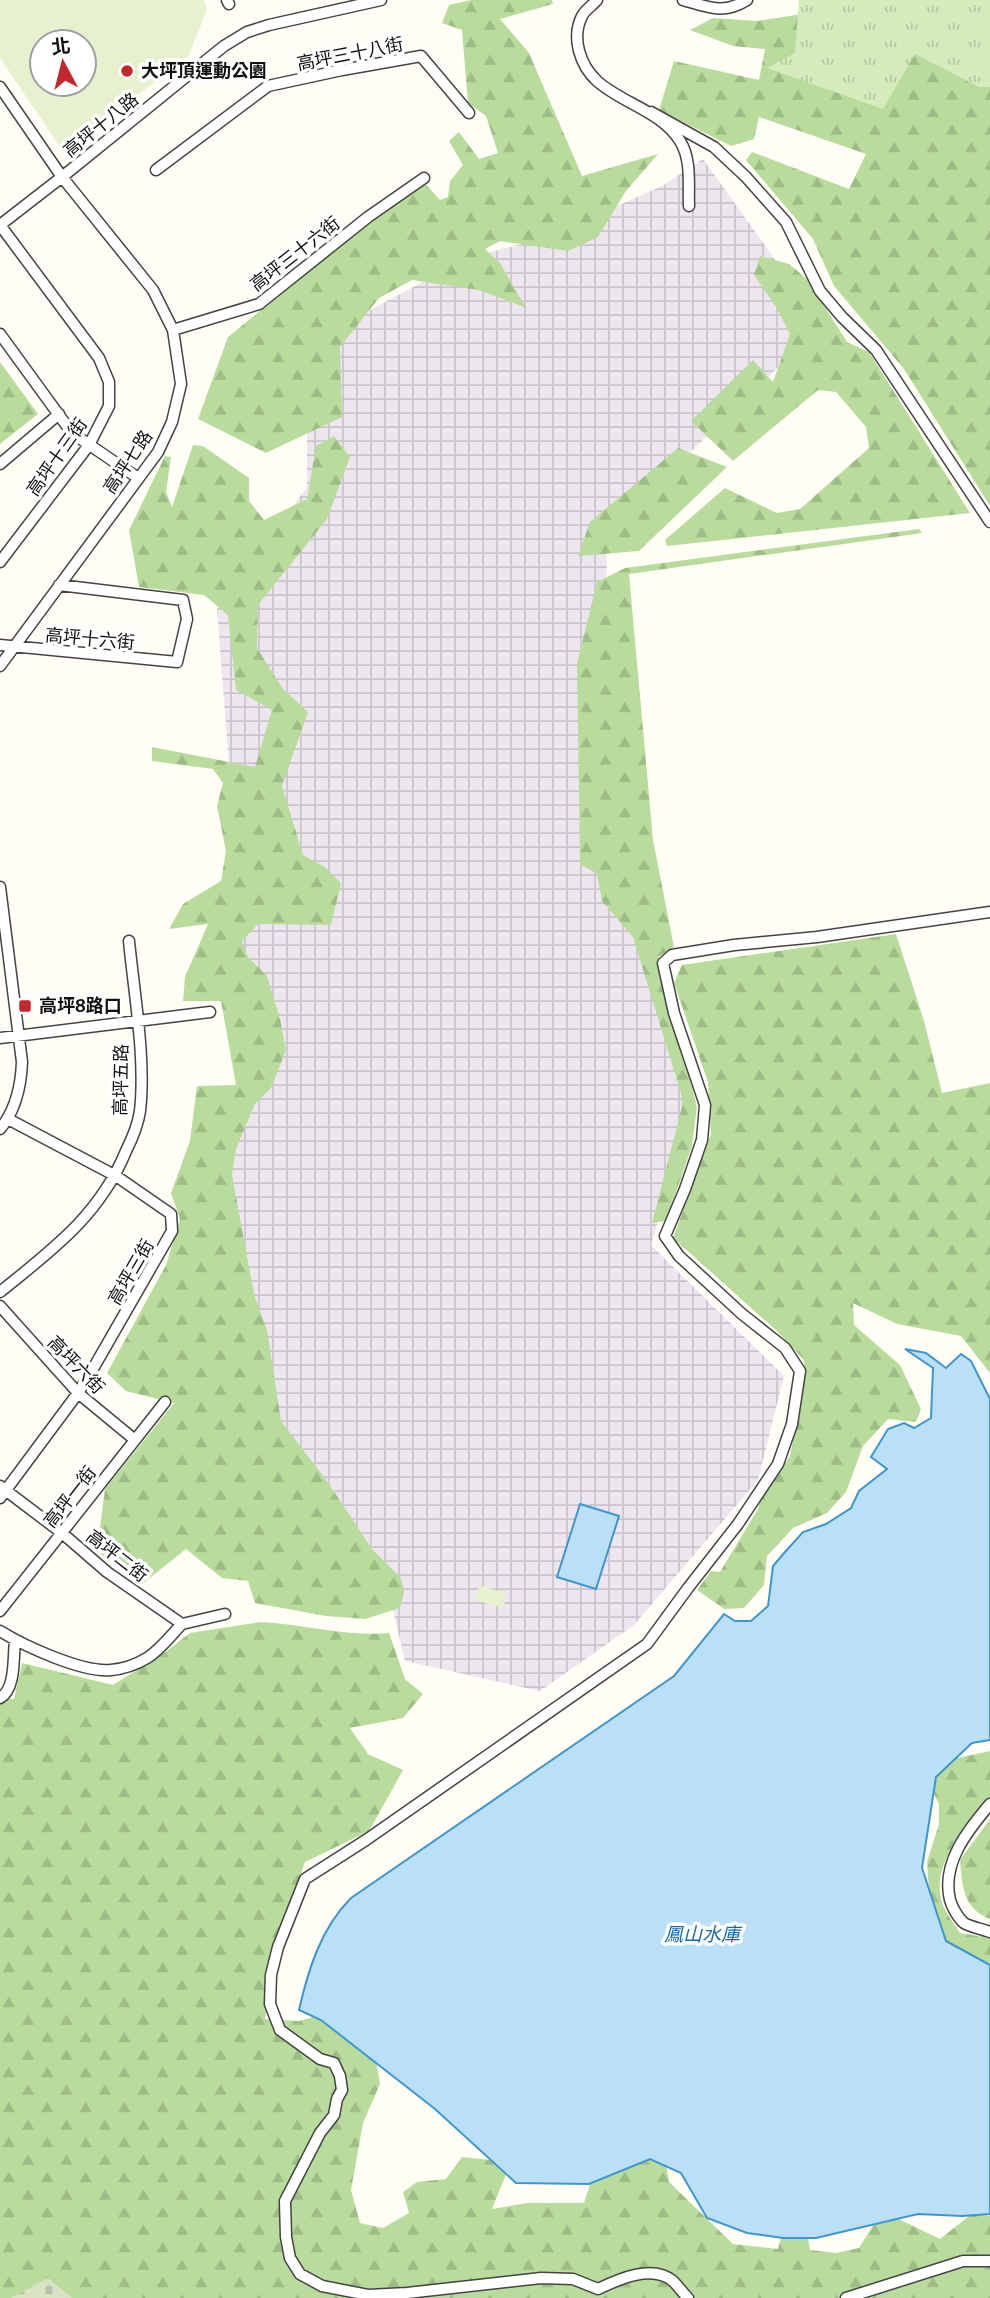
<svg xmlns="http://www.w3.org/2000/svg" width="990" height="2298" font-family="Bitter,'Noto Sans TC',serif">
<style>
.industrial{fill:url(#industrial-grid)}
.forest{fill:url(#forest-firs)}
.cemetery{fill:url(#cemetery-stones)}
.park{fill:url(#park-tufts)}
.pitch{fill:#e6f2cf;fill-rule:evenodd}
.water{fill:#b9e0f7;stroke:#3f96cf;stroke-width:2}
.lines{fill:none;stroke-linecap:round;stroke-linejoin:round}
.minor-casing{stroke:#444;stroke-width:13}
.minor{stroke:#fff;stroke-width:10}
.poi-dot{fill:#c4262e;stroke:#fff;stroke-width:2.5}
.labels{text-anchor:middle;stroke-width:7;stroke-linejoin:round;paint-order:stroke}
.street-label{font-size:18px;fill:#111;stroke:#fff}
.poi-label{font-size:18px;font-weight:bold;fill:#111;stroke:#fff;text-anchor:start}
.water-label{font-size:19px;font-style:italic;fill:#1768a6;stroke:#fff}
</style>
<defs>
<pattern id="industrial-grid" width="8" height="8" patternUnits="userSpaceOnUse" patternTransform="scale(1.75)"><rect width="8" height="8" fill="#eee6ef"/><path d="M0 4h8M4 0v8" fill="none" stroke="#cbc4cc"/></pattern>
<pattern id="forest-firs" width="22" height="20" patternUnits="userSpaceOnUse" patternTransform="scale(1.75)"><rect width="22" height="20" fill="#b9dc9c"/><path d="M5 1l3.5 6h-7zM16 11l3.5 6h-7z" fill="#9ebc85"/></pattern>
<pattern id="cemetery-stones" width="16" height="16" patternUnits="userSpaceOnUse" patternTransform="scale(1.75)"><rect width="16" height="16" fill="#d9e3c4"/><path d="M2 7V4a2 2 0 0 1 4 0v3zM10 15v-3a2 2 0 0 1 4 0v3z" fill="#b9c2a7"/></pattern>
<pattern id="park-tufts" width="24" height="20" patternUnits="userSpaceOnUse" patternTransform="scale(1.75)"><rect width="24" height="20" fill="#d5ebbd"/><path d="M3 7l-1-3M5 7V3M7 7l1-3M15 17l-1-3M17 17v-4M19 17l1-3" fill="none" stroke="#b6c8a1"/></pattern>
</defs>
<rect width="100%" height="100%" fill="#fffdf5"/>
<!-- industrial -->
<path class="industrial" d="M703 159 822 325 606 534 613 862 692 1110 651 1245 784 1376 758 1480 634 1625 540 1691 405 1661 386 1580 255 1443 219 1162 243 1094 230 778 217 609 307 487V344L469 257 543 239 662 186Z"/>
<!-- forest -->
<path class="forest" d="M471 0H552L553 4 500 19 529 53 582 176 658 154 626 191 598 237 568 251 500 241 485 249 500 263 526 308 479 290 412 280 379 298 340 347 342 417 266 453 198 419 228 337 326 257 424 182 440 200 448 197 450 181 463 165 449 141 459 132 479 159 498 153 486 116 468 103 462 30 442 23 449 5Z
M990 0V506L904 369 834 286 813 239 746 160 752 152 849 189 866 154 759 117 754 139 731 146 659 110 674 61 759 80 765 49 733 46 690 30 713 18 757 21 815 12Z
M760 256 789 264 807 279 847 342 869 352 970 513 667 546 665 540 725 488 777 513 800 509 869 448 866 427 836 392 818 390 733 461 691 421 753 360 773 382 790 334 776 307 754 275Z
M0 362 38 414 0 444Z
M334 436 350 457 327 519 258 605 257 648 283 689 308 712 282 786 303 855 325 867 341 883 331 925 258 924 242 941 248 957 267 976 280 1019 286 1050 271 1088 255 1104 236 1149 232 1175 254 1294 267 1330 281 1421 327 1481 372 1549 401 1578 404 1592 400 1608 365 1619 326 1616 255 1603 248 1581 222 1578 186 1549 141 1585 97 1551 105 1489 174 1403 126 1391 107 1373 166 1265 180 1219 171 1193 190 1141 197 1086 236 1085 221 1001H183L185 977 208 924 169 929 183 904 221 881 226 851 217 806 223 783 213 769 152 761V747L255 767 272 710 236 690 228 615 204 595 139 587 129 530 165 456 171 457 166 492 172 507 193 445 203 446 249 478V501L264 520 307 499 316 446Z
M678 448 727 467 639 551 578 556 590 522Z
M919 529 922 533 629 574 653 840 674 947 658 957 697 1107 692 1146 666 1221 652 1223 682 1107 681 1093 633 937 602 901 597 874 580 864 577 664 597 582 625 568Z
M896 934 924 1021 942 1093 990 1083V1373L961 1336 897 1324 853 1303 854 1325 900 1365 921 1409 916 1422 888 1419 863 1446 846 1492 827 1513 793 1528 767 1556 764 1585 744 1608 724 1609 697 1590 711 1571 720 1572 758 1509 760 1502 790 1456 805 1378 804 1360 777 1331 673 1238 711 1134 708 1082 674 983 682 965Z
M260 1622C303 1624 346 1637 389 1633L405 1679 423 1694 403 1718 350 1728 368 1754 403 1770 369 1831 305 1862 284 1922 265 2019 299 2021 331 2012 368 2014 380 2084 363 2123 351 2190 360 2223 383 2228 409 2213 403 2192 417 2182 446 2179 462 2157 511 2162 492 2209 527 2203H584L591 2181 643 2157H665L669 2182 733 2244 778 2249 782 2233 804 2214 810 2250 836 2253 859 2248 882 2211 940 2239 973 2213 990 2216V2298H0V1698L14 1699 22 1663 113 1685 164 1653 190 1633Z
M990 1751V1799C968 1825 932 1861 941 1899 943 1910 954 1923 960 1933L990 1938V1963L954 1955 931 1917 927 1862 939 1824V1804L927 1780 943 1761Z
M990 1819V1919C963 1909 962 1885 960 1860Z"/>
<!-- cemetery -->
<path class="cemetery" d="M48 2278 72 2298H11Z"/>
<!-- park -->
<path class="park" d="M799 0H990V87H979L915 54 883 109 767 68 795 53Z"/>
<!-- pitch -->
<path class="pitch" d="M0 0H204L207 10 188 57 63 151 0 58ZM84 42V84H42V42Z
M480 1585 507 1594 503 1608 475 1600Z"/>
<!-- water -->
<path class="water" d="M905 1349 926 1353 946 1368 961 1354 971 1361 990 1399V1740L972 1743 936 1777 922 1868 946 1941 990 1965V2214L962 2216 918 2214 816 2238H783L747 2233 707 2218 681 2173 650 2159 589 2184 516 2183 435 2109 321 2020 299 2010C308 1970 321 1928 351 1898L674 1676 724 1614 735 1621H751L768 1606 773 1566 785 1552 803 1532 826 1524 851 1508 859 1491 887 1469 871 1457 888 1429 904 1423 914 1428 931 1418 933 1368Z
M580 1504 619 1516 596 1589 557 1577Z"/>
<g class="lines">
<defs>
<path id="minor" d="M227 0 229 4
M597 0C593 5 585 10 582 16 571 38 580 65 597 81 623 104 661 111 680 141 692 160 688 185 689 206
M683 0C708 7 723 15 747 0
M0 87 62 177 153 290 173 330 181 384 172 422 158 452 0 666
M651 112 714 147 746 177 786 222 820 291 842 317 876 350 990 522
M156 170 268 86 342 70 421 56 469 113
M0 225 62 177 224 46 247 32 269 25 381 0
M0 225 99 358 109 382V406L89 445 0 562
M173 330 259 304 368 217 424 178
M0 334 72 433 138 478
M0 464 59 414
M0 645 177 662 187 619 183 600 59 585
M0 887 22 1062C21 1087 16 1110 0 1129
M0 1038 210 1012
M0 1292C52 1250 100 1215 126 1151 132 1139 138 1125 140 1111 146 1059 134 993 129 941
M0 1306 78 1393 135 1440
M0 1486 62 1533 107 1572 182 1624
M0 1498 78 1393 94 1367 172 1231 171 1214 116 1176 8 1119
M0 1611 165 1402
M182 1624 225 1614
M0 1631C24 1646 83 1673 111 1670 123 1669 137 1664 147 1658 160 1650 171 1635 182 1624
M0 1698C16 1689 13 1658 15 1640
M990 1804C968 1830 941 1863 950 1900 952 1907 958 1918 964 1923 971 1927 982 1929 990 1932
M688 2298C683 2293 678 2286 673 2281 652 2264 619 2279 598 2289L573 2279 541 2278 407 2293 368 2295 322 2286 300 2274 290 2258 286 2237 285 2201 320 2133 334 2115 337 2099 342 2090 340 2076 334 2063 320 2059 280 2030 270 2004 271 1975 278 1947 305 1879 366 1840 647 1644 688 1588 738 1524 778 1464 792 1424 800 1371 785 1348 742 1314 679 1256 665 1236 685 1189 702 1140 705 1105 674 1013 663 963 672 955 734 945 817 937 990 912
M846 2298 963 2261H990"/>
</defs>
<!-- minor casing -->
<use href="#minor" class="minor-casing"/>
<!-- minor -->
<use href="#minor" class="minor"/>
</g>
<!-- markers -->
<g class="poi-dot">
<circle cx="127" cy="71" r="7"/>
<rect x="18" y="999" width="14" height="14" rx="3.5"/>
</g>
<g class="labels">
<!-- street labels -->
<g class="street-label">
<text transform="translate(350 54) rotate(-11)" y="6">高坪三十八街</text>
<text transform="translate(101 125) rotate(-39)" y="6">高坪十八路</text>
<text transform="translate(295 254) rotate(-38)" y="6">高坪三十六街</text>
<text transform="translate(57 457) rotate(-55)" y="6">高坪十三街</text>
<text transform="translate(128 462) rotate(-56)" y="6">高坪七路</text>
<text transform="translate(90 639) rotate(5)" y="6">高坪十六街</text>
<text transform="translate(121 1080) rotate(-89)" y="6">高坪五路</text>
<text transform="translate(131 1272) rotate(-60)" y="6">高坪三街</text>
<text transform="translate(76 1365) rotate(46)" y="6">高坪六街</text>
<text transform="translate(70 1497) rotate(-52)" y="6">高坪一街</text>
<text transform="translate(117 1556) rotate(38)" y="6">高坪二街</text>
</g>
<!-- poi labels -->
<g class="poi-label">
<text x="141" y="77">大坪頂運動公園</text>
<text x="39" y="1012">高坪8路口</text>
</g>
<!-- water labels -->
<g class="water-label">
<text x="702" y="1941">鳳山水庫</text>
</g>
</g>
<!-- north arrow -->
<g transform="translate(63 63) rotate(353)"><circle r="33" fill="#ffffff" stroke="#a0a0a0" stroke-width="2"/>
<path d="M0-5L12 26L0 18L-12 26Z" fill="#c4262e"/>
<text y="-10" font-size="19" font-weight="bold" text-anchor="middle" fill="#111111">北</text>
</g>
</svg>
